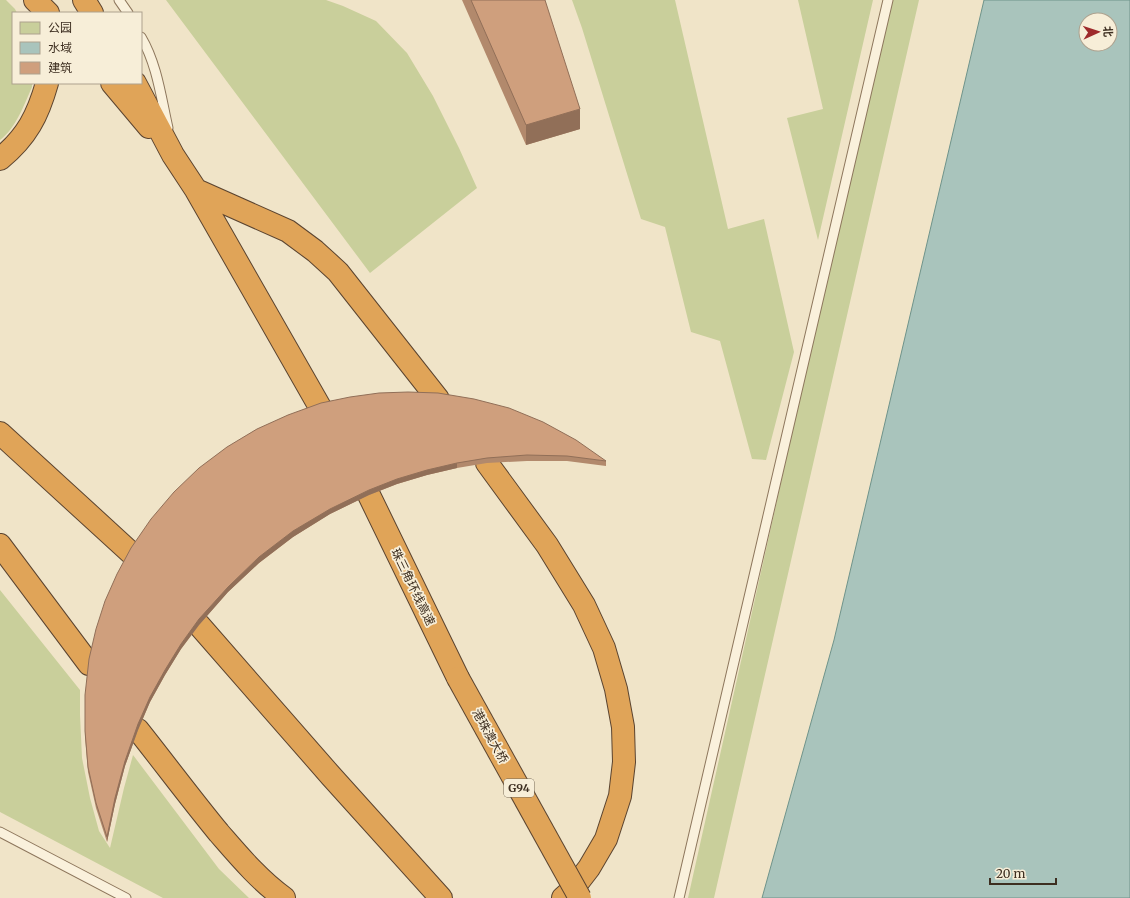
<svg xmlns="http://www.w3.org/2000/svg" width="1130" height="898" font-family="Merriweather,'Noto Sans SC',serif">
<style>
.green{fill:#c9cf9b}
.water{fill:#a9c4bc;stroke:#6f938a;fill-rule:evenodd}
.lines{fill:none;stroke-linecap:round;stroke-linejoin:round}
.lane-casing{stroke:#8d765c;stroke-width:11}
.highway-casing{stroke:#5b4430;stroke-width:24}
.lane{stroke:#faf1dc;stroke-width:9}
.highway{stroke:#e0a458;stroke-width:22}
.highway-bridge-casing{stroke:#5b4430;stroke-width:24;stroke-linecap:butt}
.highway-bridge{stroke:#e0a458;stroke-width:22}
.wall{fill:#b2896c}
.shaded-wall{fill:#916f58}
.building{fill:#cf9f7d;stroke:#916f58}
.labels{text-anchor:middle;stroke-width:3.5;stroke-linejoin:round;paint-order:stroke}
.shield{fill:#f7eed8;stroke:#756857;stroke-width:1}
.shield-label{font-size:11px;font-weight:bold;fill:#3d2e20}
.street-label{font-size:12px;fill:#3d2e20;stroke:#f7eed8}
</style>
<rect width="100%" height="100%" fill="#f0e4c8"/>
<!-- green -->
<path class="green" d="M0 0H6L15 9 17 13H13V83H32V87C24 105 16 128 0 140Z
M166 0H326L343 6 376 21 407 53 433 96 459 148 477 188 370 273Z
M572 0H675L728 229 764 219 794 352 766 460 752 459 720 341 691 332 665 227 641 219 582 28Z
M798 0H873L818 240 787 118 823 109Z
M889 0H919L714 898H688Z
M0 590 80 690V715L82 758 90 798 99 831 110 848 124 788 133 755 219 869 249 898H163L0 812Z"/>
<!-- water -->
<path class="water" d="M984 0H1130V898H762L834 640ZM1086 20H1110V44H1086Z"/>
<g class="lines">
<defs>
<path id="lane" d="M119 0 128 13
M141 37C157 64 161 97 168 128
M0 832 126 898
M679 898 888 0"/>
<path id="highway" d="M35 0 48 13
M84 0 92 13
M112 83 149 127
M135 83 173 155 196 190 321 409
M0 159C27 137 38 115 47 83
M196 190 288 231 315 251 338 272 438 399
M0 433 131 553
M487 463 547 545 584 605 604 648 616 689 623 727 624 762 620 796 606 839 589 868 572 890 563 898
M369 495 458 678
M0 545 89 664
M199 625 331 776 441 898
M138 730C165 764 191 799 219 833 239 856 259 880 284 898"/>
</defs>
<!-- lane casing -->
<use href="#lane" class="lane-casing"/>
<!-- highway casing -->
<use href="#highway" class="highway-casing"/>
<!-- lane -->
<use href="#lane" class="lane"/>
<!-- highway -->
<use href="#highway" class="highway"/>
<defs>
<path id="highway-bridge" d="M458 678 580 898"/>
</defs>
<!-- highway-bridge casing -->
<use href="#highway-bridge" class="highway-bridge-casing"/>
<!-- highway-bridge -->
<use href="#highway-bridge" class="highway-bridge"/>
</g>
<!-- wall -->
<path class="wall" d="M462 0H545L580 129 526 145Z
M288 415 606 461V466L567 461H527L487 463 457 468 427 475 397 484 369 495 330 514 293 537 259 563 228 592 199 625 181 649 165 675 150 702 138 730 125 766 115 804 107 842 96 808 88 772 85 736V695Z"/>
<!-- shaded-wall -->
<path class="shaded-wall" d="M580 109V129L526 145V125Z
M457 463V468L427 475 397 484 369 495 330 514 293 537 259 563 228 592 199 625 181 649 165 675 150 702 138 730 125 766 115 804 107 842V837L115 798 125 761 138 724 150 697 165 670 181 644 199 619 228 587 259 557 293 531 330 509 369 490 397 479 427 470Z"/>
<!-- building -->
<path class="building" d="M471 0H545L580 109 526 125Z
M408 392 438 393 474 399 509 408 543 422 576 440 606 461 567 456 527 455 487 458 457 463 427 470 397 479 369 490 330 509 293 531 259 557 228 587 199 619 181 644 165 670 150 697 138 724 125 761 115 798 107 837 96 803 88 767 85 731V695L89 659 96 629 105 601 117 574 131 548 151 519 174 492 199 468 227 447 257 429 288 415 321 403 350 397 379 393Z"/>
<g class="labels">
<!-- shield labels -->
<rect class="shield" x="504" y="779" width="30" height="18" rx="3"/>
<g class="shield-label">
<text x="519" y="792">G94</text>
</g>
<!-- street labels -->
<g class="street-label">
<text transform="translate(413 587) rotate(64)" y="4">珠三角环线高速</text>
<text transform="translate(490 736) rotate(61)" y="4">港珠澳大桥</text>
</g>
</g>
<!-- legend -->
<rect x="12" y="12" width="130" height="72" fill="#f7eed8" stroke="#ada18e"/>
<rect x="20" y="22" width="20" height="12" fill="#c9cf9b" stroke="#ada18e"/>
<text x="48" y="32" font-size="12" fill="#3d2e20">公园</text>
<rect x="20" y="42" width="20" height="12" fill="#a9c4bc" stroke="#ada18e"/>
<text x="48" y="52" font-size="12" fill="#3d2e20">水域</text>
<rect x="20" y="62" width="20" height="12" fill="#cf9f7d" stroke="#ada18e"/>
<text x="48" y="72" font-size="12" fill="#3d2e20">建筑</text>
<!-- north arrow -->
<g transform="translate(1098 32) rotate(87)"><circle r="19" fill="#f7eed8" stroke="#ada18e"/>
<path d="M0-3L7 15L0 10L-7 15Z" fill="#9e2a2b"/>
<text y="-6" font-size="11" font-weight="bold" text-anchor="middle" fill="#3d2e20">北</text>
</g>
<!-- scale -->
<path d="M990 878v6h66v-6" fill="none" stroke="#3d2e20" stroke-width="2"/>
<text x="996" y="878" font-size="12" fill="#3d2e20" stroke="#f7eed8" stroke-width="3" paint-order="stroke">20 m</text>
</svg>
